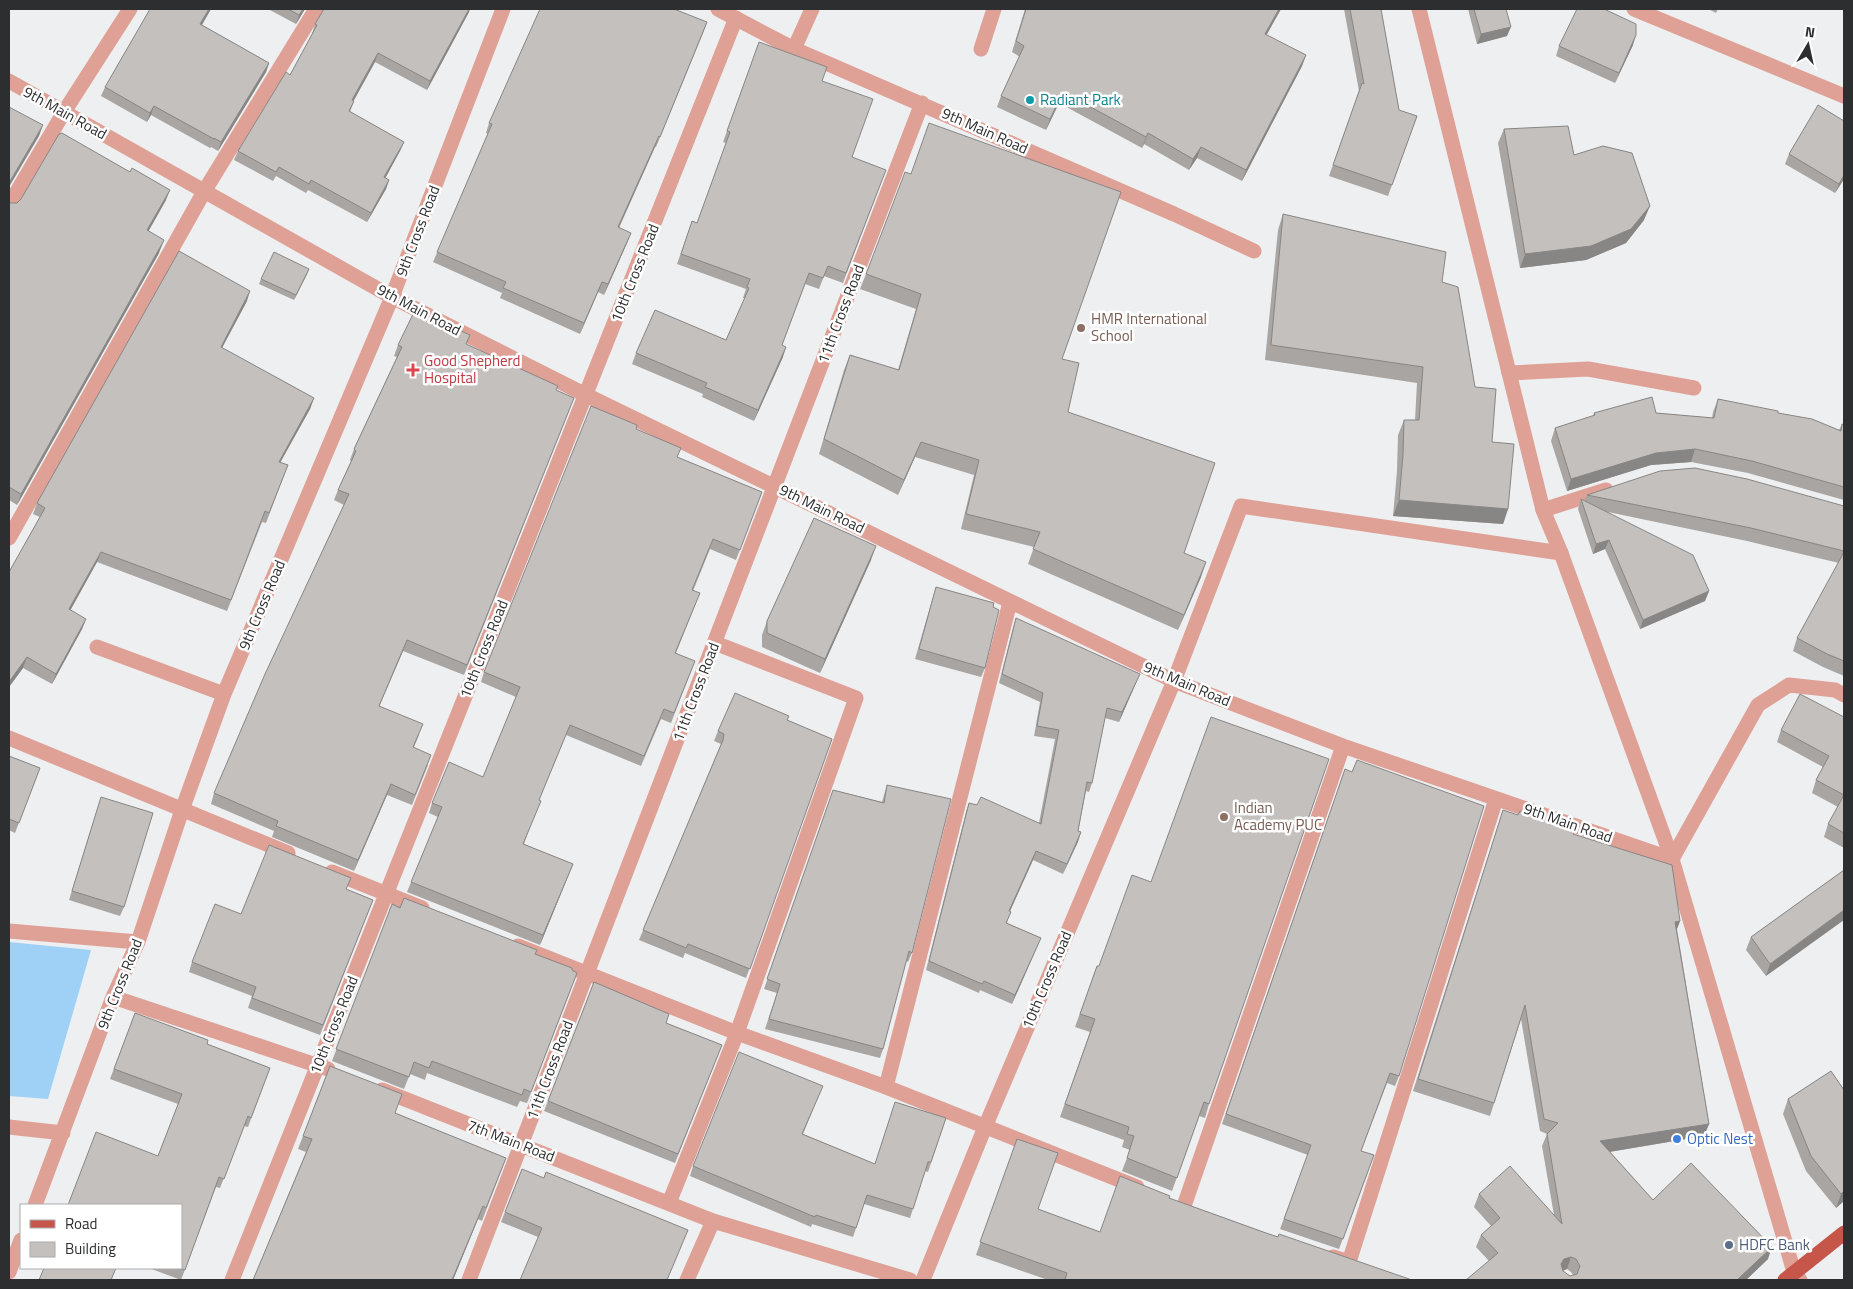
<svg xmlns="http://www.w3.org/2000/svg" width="1853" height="1289" font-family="'Titillium Web',sans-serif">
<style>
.grass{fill:#9fd1f7}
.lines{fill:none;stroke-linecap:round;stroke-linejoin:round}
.minor{stroke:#dfa096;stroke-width:15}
.tertiary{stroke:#dfa096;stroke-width:15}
.primary{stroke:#c7564a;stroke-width:15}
.wall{fill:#a8a5a3;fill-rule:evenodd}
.shaded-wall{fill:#888685}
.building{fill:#c3c0be;stroke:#888685;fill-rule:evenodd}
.culture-dot{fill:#0f9aa8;stroke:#fff;stroke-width:2}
.education-dot{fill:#8d6e63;stroke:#fff;stroke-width:2}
.health-dot{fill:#e0444e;stroke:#fff;stroke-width:2}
.shop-dot{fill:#3f7fe0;stroke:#fff;stroke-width:2}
.service-dot{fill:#5c6f8a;stroke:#fff;stroke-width:2}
.labels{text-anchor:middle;stroke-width:5;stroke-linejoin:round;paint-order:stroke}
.culture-label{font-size:15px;fill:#0d838f;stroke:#fff;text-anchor:start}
.street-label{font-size:15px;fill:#2d2e2f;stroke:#fff}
.education-label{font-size:15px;fill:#785e54;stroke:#fff;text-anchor:start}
.health-label{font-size:15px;fill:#be3a42;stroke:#fff;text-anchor:start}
.shop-label{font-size:15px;fill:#366cbe;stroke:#fff;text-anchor:start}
.service-label{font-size:15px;fill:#4e5e75;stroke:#fff;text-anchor:start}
</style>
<rect width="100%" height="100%" fill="#edeff1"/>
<!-- grass -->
<path class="grass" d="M9 942 91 950 48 1099 9 1096Z"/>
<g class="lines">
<!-- minor -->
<path class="minor" d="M718 9 794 49 1174 214 1254 251
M1634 9 1844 96
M794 49 812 9
M981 49 994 9
M9 81 392 297 586 395 1174 681 1343 746 1672 859 1758 705 1789 685 1835 690 1844 695
M9 205 64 112 130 9
M1509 373 1588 369 1694 388
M1543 510 1606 490
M9 538 205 190 316 9
M97 647 224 694
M9 738 288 853
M332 872 422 908
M9 931 138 942
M518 946 737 1033 886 1087 1137 1187
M113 997 328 1069
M886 1087 1010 602
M382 1090 713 1221 910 1280
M9 1127 63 1133
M669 1203 737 1033 856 698 715 643
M35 1205 113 997 138 942 182 810 224 694 392 297 503 9
M1184 1206 1343 746
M1333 1257 1349 1262 1496 799
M9 1272 21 1240
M232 1280 736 18
M469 1280 922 103
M687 1280 713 1221
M923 1280 985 1127 1174 681 1241 506 1561 553"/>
<!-- tertiary -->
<path class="tertiary" d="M1419 9 1543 510 1561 553 1672 859 1794 1272 1800 1280"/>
<!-- primary -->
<path class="primary" d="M1785 1280 1844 1233"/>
</g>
<!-- wall -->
<path class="wall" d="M211 9 202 25 269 63 266 72 218 151 211 147 210 148 151 115 147 122 101 96 105 87Z
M268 9H305L296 24Z
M1025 9H1281L1266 35 1306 55 1302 66 1242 181 1197 158 1189 170 1144 144 1142 148 1059 103 1046 130 997 107 1001 96 1020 57 1012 52Z
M1344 9H1381L1399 110 1417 116 1388 196 1329 176 1359 91Z
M1468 9H1506L1507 36 1477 44Z
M1708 9H1718L1716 13Z
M469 12 427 90 375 62 354 100V101L350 112 404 142 400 151 385 178 389 180 386 189 367 222 308 190 306 193 276 176 273 181 234 160 238 151 290 75 313 34H312L315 24Z
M707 22 656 147H655L619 228 631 233 627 243 604 295 598 292 580 334 500 298 502 293 433 262 488 134 486 133 489 123Z
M759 42 822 81 852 157 882 180 843 283 824 276 819 289 805 284 782 345 783 357 754 421 702 397 703 394 632 364 636 353 726 340 745 298H743L746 289 677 264 692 221 697 223 726 143 723 142Z
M1633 45 1615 83 1556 56 1559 46Z
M1844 121V179L1835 193 1785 164 1789 154Z
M1504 129 1574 155 1644 220 1626 243 1586 260 1520 268 1498 143Z
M911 173 1062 359 1068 412 1184 553 1201 577 1178 630 1028 564 1034 547 961 529 974 475 915 457 898 495 819 454 844 370 850 355 898 370 916 309 860 289 866 274Z
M166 200 148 231 159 253 17 505 9 500V203Z
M1283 214 1442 282 1492 442 1508 509 1503 524 1393 516 1397 471 1398 435 1404 420H1415L1417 383 1265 360 1278 230Z
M307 274 294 300 259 284 261 279Z
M247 301 222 348 314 398 310 409 280 462 288 465 266 523 262 522 227 611 97 562 70 610 86 619 82 629 52 684 23 668 9 687V572L40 517 33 514 37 503Z
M470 335 466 345 556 391 570 408 464 675 403 651 379 706 419 735 414 747 428 765 412 805 387 795 354 871 272 837 274 831 211 804 214 793 344 505 334 500 338 490 351 461 350 460 354 449 397 357 394 356 398 345Z
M1718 399 1778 413 1839 430 1842 424 1844 425V500L1748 473 1691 462 1651 465 1567 491 1551 441 1555 428 1593 416 1594 413H1656L1712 418 1713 412Z
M636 429 677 457 762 492 736 560 710 549 693 591 696 603 676 653 691 671 671 723 661 719 641 766 566 735 539 800 524 844 573 864 540 945 407 892 438 817 429 813 432 803 483 777 516 697 481 682 484 672Z
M1587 495 1844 506V676L1823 667 1793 651 1797 638 1839 563 1747 541 1608 512 1709 591 1705 601 1640 629 1605 549 1593 554 1578 509 1581 499 1584 501Z
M871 560 820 673 762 647V635L767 621Z
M936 587 993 607 985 668 981 677 915 659 933 597Z
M1016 618 1136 683 1119 722 1105 718 1092 783 1089 792 1086 791 1078 831 1081 832 1063 874 1033 860 1010 911 1007 923 1041 938 1012 1004 980 990 979 993 926 970 966 812 969 803 1039 823 1055 739 1034 736 1040 702 999 683 1013 628Z
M1844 717V848L1824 837 1828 824 1838 807 1812 793 1816 780 1823 767 1777 742 1781 730Z
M787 720 832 739 746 978 685 953 683 958 639 940 721 744 714 741 718 731Z
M9 756 40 768 15 833 9 830Z
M1345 769 1399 1076 1395 1086 1387 1083 1361 1151 1374 1155 1339 1249 1280 1229 1308 1155 1222 1124Z
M887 785 912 953 908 962 906 961 883 1049 880 1058 765 1029 777 993 764 989 833 790 882 802 884 795Z
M101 797 124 907 120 916 69 900Z
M1503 810 1573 834 1680 921 1677 929 1709 1124 1704 1136 1610 1152 1653 1200 1768 1259 1746 1280H1466L1489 1261 1476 1247 1481 1235 1491 1226 1474 1207 1479 1194 1554 1215 1542 1146 1547 1134 1540 1131 1521 1019 1490 1116 1413 1091ZM1567 1269 1571 1272 1573 1275 1570 1276 1563 1271Z
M1844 870 1766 976 1746 950 1751 937Z
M346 890 373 900 320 1035 248 1008 252 996 189 972 192 962 241 914Z
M392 904 535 954 577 973 527 1103 520 1101 517 1107 427 1073 425 1080 410 1074 404 1089 332 1061Z
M1097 966 1209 1104 1205 1118 1199 1116 1172 1191 1122 1171 1130 1150 1122 1147 1124 1140 1060 1117 1090 1032 1075 1027Z
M594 982 666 1023 722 1045 675 1163 544 1111Z
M135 1013 207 1044 270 1068 248 1127 244 1126 220 1188 216 1187 181 1280 149 1268H181L158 1156 178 1104 110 1079Z
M330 1066 395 1113 506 1158 482 1221 478 1219 453 1280H253L306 1152 298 1149Z
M1844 1090V1201L1836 1208 1806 1171 1783 1114 1788 1099Z
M819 1095 803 1134 875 1164 895 1102 946 1118 928 1172 925 1171 910 1218 864 1204 853 1237 812 1224 811 1227 690 1176 693 1166Z
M1017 1139 1038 1209 1100 1232 1169 1198 1266 1233 1412 1280H1048L976 1255Z
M522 1169 668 1280 538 1237 501 1222Z"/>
<!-- shaded-wall -->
<path class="shaded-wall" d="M209 9H211L197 33 200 24Z
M303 9H305L296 24 299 15Z
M469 9H470L469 12 427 90 430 81Z
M1279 9H1281L1261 45 1265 34Z
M707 22 703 33 656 147 660 137Z
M1511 27 1507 36 1477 44 1481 34Z
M1636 35 1633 45 1615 83 1619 73Z
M378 53 375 62 349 109 352 100Z
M1306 55 1302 66 1242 181 1246 170Z
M269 63 266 72 218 151 221 142Z
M1063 92 1059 103 1046 130 1050 119Z
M154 106 151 115 147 122 150 113Z
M43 125 39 136 9 187V183Z
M1148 133 1144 144 1142 148 1146 137Z
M659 136 655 147 614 238 618 227Z
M404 142 400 151 381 186 384 177Z
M1201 147 1197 158 1189 170 1193 159Z
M1844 175V179L1835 193 1839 184Z
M389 180 386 189 367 222 371 213Z
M170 190 166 200 143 241 147 230Z
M1650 206 1644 220 1626 243 1586 260 1520 268 1525 254Z
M631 233 627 243 604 295 608 284Z
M164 240 159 253 17 505 21 494Z
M309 269 307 274 294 300 296 295Z
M602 282 598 292 580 334 584 323Z
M250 291 247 301 217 357 221 347Z
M786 347 783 357 754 421 758 410Z
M314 398 310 409 275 472 279 462Z
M921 442 915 457 898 495 904 480Z
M1695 449 1691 462 1651 465 1567 491 1571 479 1656 453Z
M1399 500 1508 509 1503 524 1393 516Z
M1609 540 1605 549 1593 554 1596 544Z
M876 546 871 560 820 673 825 659Z
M101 552 97 562 65 620 69 609Z
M1206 562 1201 577 1178 630 1184 615Z
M1709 591 1705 601 1640 629 1643 620Z
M86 619 82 629 52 684 56 674Z
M407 640 403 651 375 716 379 706Z
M27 657 23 668 9 687V682Z
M1140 674 1136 683 1119 722 1122 712Z
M391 784 387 795 354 871 358 860Z
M1081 832 1078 842 1063 874 1067 864Z
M1036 851 1033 860 1006 920 1009 911Z
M573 864 569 874 540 945 543 935Z
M1844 910V920L1766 976 1770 964Z
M1680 921 1675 934V922Z
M1041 938 1037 947 1012 1004 1015 995Z
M1709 1124 1704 1136 1596 1154 1600 1141Z
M1844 1191V1201L1836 1208 1841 1194Z
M483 1206 478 1219 453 1280H452Z
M1772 1247 1768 1259 1746 1280H1737Z
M1571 1257 1567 1269 1559 1272 1561 1264 1564 1259Z"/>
<!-- building -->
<path class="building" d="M150 9H209L200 24 269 63 221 142 214 138V139L154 106 150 113 105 87Z
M288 9H303L299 15Z
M324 9H469L430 81 378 53 352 100 354 101 349 111 404 142 384 177 389 180 371 213 311 180 309 184 279 167 276 172 238 151 286 72 290 75 317 25 315 24Z
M540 9H674L707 22 660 137 659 136 618 227 631 233 608 284 602 282 584 323 503 288 506 282 437 252 492 124 489 123Z
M1026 9H1279L1265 34 1306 55 1246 170 1201 147 1193 159 1148 133 1146 137 1063 92 1050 119 1001 96 1024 46 1016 41Z
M1350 9H1381L1399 110 1417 116 1392 185 1333 165 1362 83 1364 84Z
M1474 9H1506L1511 27 1481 34Z
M1577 9H1604L1636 24V35L1619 73 1559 46Z
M759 42 827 67 822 81 873 99 852 157 886 170 846 273 828 266 823 278 809 273 782 345 786 347 758 410 705 387 707 383 636 353 655 310 726 340 749 288 747 287 750 279 681 254 692 221 697 223 730 132 727 131Z
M1818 105 1844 121V175L1839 184 1789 154Z
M9 107 43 125 9 183Z
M929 123 1121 192 1062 359 1079 363 1068 412 1215 463 1184 553 1206 562 1184 615 1033 549 1040 532 966 514 979 460 921 442 904 480 824 439 850 355 899 370 921 294 866 274 905 172 911 174Z
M1568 126 1574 155 1603 146 1632 153 1650 206 1631 229 1591 246 1525 254 1504 129Z
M62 133 130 172 132 168 170 190 147 230 164 240 163 242 21 494 9 487V203H17L21 199 59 134Z
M1283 214 1446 252 1442 282 1458 287 1475 387 1496 389 1492 442 1514 444 1508 509 1399 500 1403 455 1404 420H1419L1423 367 1271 345Z
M179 251 250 291 221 347 314 398 279 462 288 465 269 513 265 511 231 600 101 552 69 609 86 619 56 674 27 657 9 682V572L45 508 37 503Z
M274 252 309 269 296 295 261 279Z
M415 310 470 335 466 344 558 386 556 390 574 398 467 665 407 640 379 706 423 724 413 747 431 755 415 795 391 784 358 860 276 826 278 821 214 793 265 674 349 494 338 490 356 451 354 449 402 347 398 345Z
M1652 397 1656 413 1714 418 1718 399 1778 411V413L1812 419 1841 431 1842 424 1844 425V487L1752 461 1695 449 1656 453 1571 479 1555 428 1595 415 1594 413Z
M591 406 637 425 636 429 681 448 677 457 762 492 740 550 713 539 692 590 700 593 675 653 695 661 674 713 664 709 644 756 570 725 539 800 541 801 523 844 573 864 543 935 411 882 442 807 432 803 449 762 483 777 520 687 484 672Z
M1695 468 1747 479 1844 506V551L1751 528 1587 495 1660 471Z
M1581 499 1693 555 1709 591 1643 620 1609 540 1596 544Z
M814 518 876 546 825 659 767 633V621Z
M1844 552V661L1827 654 1797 638Z
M936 587 994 603 993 607 999 610 985 668 919 649Z
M1016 618 1140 674 1122 712 1107 708 1092 783 1087 782 1078 831 1081 832 1067 864 1036 851 1009 911 1011 912 1006 923 1041 938 1015 995 984 981 982 984 929 961 969 803 977 805 981 797 1041 824 1059 730 1037 726 1043 693 1002 674Z
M735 693 789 716 787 720 832 739 750 969 688 944 686 948 643 930 723 740 724 734 718 731Z
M1800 694 1844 717V795L1816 780 1829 756 1781 730Z
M1211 717 1329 759 1209 1104 1204 1102 1177 1178 1127 1158 1134 1136 1127 1134 1129 1127 1065 1104 1095 1019 1080 1014 1097 966H1099L1132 875 1151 882Z
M9 756 40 768 19 823 9 819Z
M1357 760 1484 806 1399 1076 1390 1073 1361 1151 1374 1155 1343 1239 1284 1219 1311 1145 1226 1114 1345 769 1352 772Z
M887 785 951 799 912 953 909 951 883 1049 769 1019 780 984 767 979 833 790 884 803Z
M1844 795V833L1828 824Z
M101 797 153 813 124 907 72 891Z
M1503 810 1518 815 1520 811 1575 831 1573 834 1672 865 1680 921 1675 922 1709 1124 1600 1141 1653 1200 1691 1163 1772 1247 1737 1280H1466L1498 1253 1481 1235 1500 1218 1479 1194 1510 1166 1562 1224 1547 1134 1558 1123 1544 1119 1525 1005 1494 1103 1418 1079ZM1571 1257 1576 1259 1580 1266 1577 1274 1570 1276 1563 1271 1561 1264 1564 1259Z
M269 845 351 878 346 889 373 900 323 1025 252 998 256 987 192 962 215 904 241 914Z
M1844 870V910L1770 964 1751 937Z
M404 898 537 950 535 954 572 968V970L577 973 531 1092 524 1089 522 1095 432 1061 429 1068 414 1062 409 1077 336 1049 392 904 400 908Z
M594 982 669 1014 666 1023 722 1045 678 1154 548 1101Z
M135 1013 208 1040 207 1044 270 1068 251 1118 248 1116 224 1179 219 1177 185 1270 178 1268H181V1205H68L96 1132 158 1156 182 1094 114 1069Z
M739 1052 823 1086 802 1134 875 1164 895 1102 946 1118 931 1162H928L913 1209 867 1195 856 1228 816 1215 815 1217 693 1166Z
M330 1066 402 1094 395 1113 506 1158 486 1208 483 1206 452 1280H253L312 1139 303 1136Z
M1831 1071 1844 1090V1191L1841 1194 1811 1156 1788 1099Z
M1017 1139 1058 1153 1038 1209 1100 1232 1120 1176 1170 1196 1169 1198 1266 1233 1278 1237 1279 1234 1412 1280H1065L1067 1273 980 1242Z
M522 1169 544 1178 546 1172 688 1230 667 1280H520L542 1228 505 1212Z
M44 1268H116L111 1280H39Z"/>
<!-- markers -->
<circle class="culture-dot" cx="1030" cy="100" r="5"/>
<g class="education-dot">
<circle cx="1081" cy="328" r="5"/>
<circle cx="1224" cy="817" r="5"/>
</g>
<path class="health-dot" d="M410.5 362.5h5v5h5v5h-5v5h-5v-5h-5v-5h5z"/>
<circle class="shop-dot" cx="1677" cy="1139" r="5"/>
<circle class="service-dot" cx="1729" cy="1245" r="5"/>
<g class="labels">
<!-- culture labels -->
<g class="culture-label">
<text x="1040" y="105">Radiant Park</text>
</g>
<!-- street labels -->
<g class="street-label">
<text transform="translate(65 113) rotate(29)" y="5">9th Main Road</text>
<text transform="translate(985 131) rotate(24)" y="5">9th Main Road</text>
<text transform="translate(418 231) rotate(-69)" y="5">9th Cross Road</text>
<text transform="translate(635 273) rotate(-68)" y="5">10th Cross Road</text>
<text transform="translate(419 310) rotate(28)" y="5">9th Main Road</text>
<text transform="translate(841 314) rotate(-69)" y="5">11th Cross Road</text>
<text transform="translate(822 509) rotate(26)" y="5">9th Main Road</text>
<text transform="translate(262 605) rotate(-67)" y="5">9th Cross Road</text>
<text transform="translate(484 649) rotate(-68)" y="5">10th Cross Road</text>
<text transform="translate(1187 684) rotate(23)" y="5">9th Main Road</text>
<text transform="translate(696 692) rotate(-69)" y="5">11th Cross Road</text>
<text transform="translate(1568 823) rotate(19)" y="5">9th Main Road</text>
<text transform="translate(1047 980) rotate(-67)" y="5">10th Cross Road</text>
<text transform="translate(120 984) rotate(-68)" y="5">9th Cross Road</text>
<text transform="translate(334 1025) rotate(-68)" y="5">10th Cross Road</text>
<text transform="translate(550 1070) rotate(-69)" y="5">11th Cross Road</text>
<text transform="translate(511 1141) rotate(21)" y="5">7th Main Road</text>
</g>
<!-- education labels -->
<g class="education-label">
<text x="1091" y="324">HMR International<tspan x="1091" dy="17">School</tspan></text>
<text x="1234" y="813">Indian<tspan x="1234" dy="17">Academy PUC</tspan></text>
</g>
<!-- health labels -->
<g class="health-label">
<text x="424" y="366">Good Shepherd<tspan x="424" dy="17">Hospital</tspan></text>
</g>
<!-- shop labels -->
<g class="shop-label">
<text x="1687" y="1144">Optic Nest</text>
</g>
<!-- service labels -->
<g class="service-label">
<text x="1739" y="1250">HDFC Bank</text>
</g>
</g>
<!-- border -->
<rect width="1853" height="1289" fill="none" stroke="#2d2e2f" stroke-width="20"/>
<!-- legend -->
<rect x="20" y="1204" width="162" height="65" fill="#ffffff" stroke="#ababac"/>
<rect x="30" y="1220" width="25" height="8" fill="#c7564a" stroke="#ababac"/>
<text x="65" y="1229" font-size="15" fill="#2d2e2f">Road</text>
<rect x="30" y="1242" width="25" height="15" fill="#c3c0be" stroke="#ababac"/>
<text x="65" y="1254" font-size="15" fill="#2d2e2f">Building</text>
<!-- north arrow -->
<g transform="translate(1808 45) rotate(9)" stroke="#ffffff" stroke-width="4" paint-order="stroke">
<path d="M0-4L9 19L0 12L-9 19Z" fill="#2d2e2f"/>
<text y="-8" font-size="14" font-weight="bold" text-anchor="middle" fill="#2d2e2f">N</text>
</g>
</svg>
